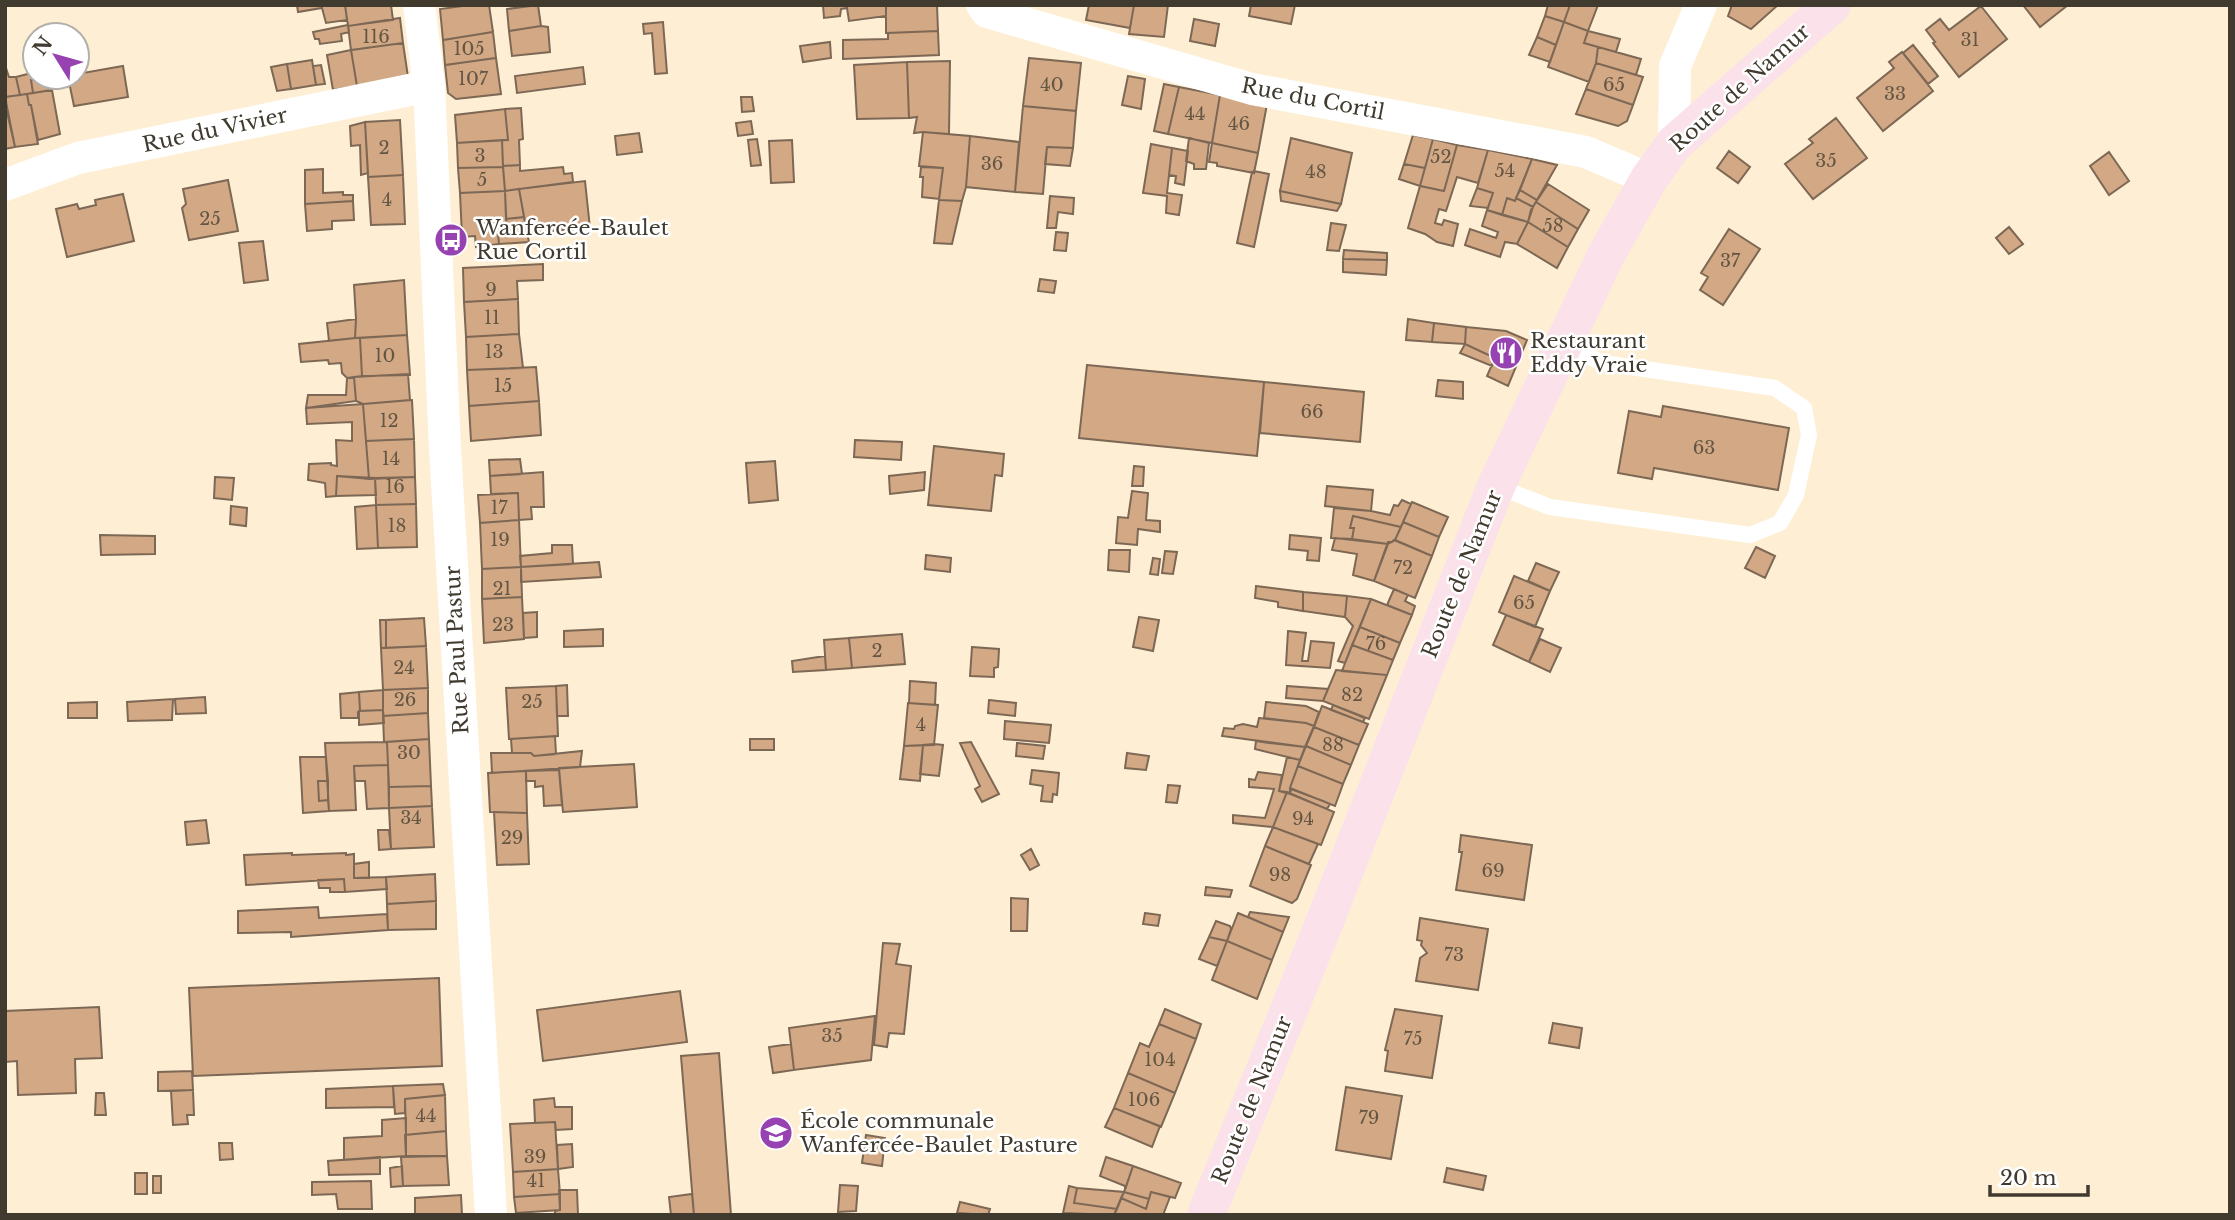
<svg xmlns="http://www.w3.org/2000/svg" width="2235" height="1220" font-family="'Libre Baskerville',serif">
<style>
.building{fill:#d3a985;stroke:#7d6755;stroke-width:2}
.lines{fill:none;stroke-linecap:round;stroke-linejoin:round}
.service{stroke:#fff;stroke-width:16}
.minor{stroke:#fff;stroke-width:32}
.secondary{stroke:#fbe1e9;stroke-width:38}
.labels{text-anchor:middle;stroke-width:5;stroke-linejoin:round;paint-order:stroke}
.number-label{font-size:18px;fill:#655644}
.street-label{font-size:21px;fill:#403a2f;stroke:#fff}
.poi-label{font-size:21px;fill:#403a2f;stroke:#fff;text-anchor:start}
</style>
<rect width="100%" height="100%" fill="#feefd4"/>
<!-- building -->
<path class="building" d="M297 5H345L347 20 326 23 322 8 298 12Z
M345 5H391L393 20 348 26Z
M470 5H489L493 32 443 40 440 9Z
M538 5 541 26 509 31 507 9Z
M823 5H886V16L849 21 847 8 841 9 840 16 824 18Z
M886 5H937L938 31 886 33Z
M1089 5H1134L1130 28 1086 20Z
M1134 5H1168L1164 37 1129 34Z
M1251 5H1295L1291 24 1249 16Z
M1548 5H1570L1564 22 1545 16Z
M1570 5H1598L1588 31 1564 22Z
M1732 5H1778L1751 29 1728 16Z
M2023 5H2068L2040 27Z
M1981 6 2007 39 1959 77 1933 43 1935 42 1926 30 1940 19 1949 30Z
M1545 16 1564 22 1556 45 1537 37Z
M400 18 403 43 351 50 348 26Z
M1194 19 1219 24 1215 46 1190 41Z
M663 22 667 73 655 74 652 33 644 34 643 24Z
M1564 22 1588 31 1584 43 1598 47 1596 63 1589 82 1548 67Z
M348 25 349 32 341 34 342 41 320 44 319 39H315L313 32Z
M541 26 548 27 550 52 512 56 509 31Z
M938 31 939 55 843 59V40L888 39V33Z
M1588 31 1620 39 1616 52 1584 43Z
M493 32 496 58 445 65 443 40Z
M1537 37 1556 45 1550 62 1529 55Z
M830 42 831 58 803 62 800 46Z
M403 43 408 77 357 86 351 50Z
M1913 45 1938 76 1928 84 1903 53Z
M1598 47 1641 59 1636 75 1596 63Z
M351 50 357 86 333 90 327 55Z
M1902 52 1933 91 1883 131 1857 98 1894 68 1889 62Z
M496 58 501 94 456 99 448 93 445 65Z
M1029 58 1081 63 1076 111 1023 106Z
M312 60 316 85 291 89 287 64Z
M950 61 949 134 923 132 914 133 917 117 909 118 907 62Z
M907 62 909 118 857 119 854 65Z
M1596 63 1643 77 1633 105 1586 89Z
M287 64 291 89 277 91 271 67Z
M5 65 9 77H16L20 95 5 97Z
M321 65 325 84 316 85 313 66Z
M123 66 128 97 74 106 68 77H77V74Z
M583 67 585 84 517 93 515 76Z
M35 72V77L51 78 31 80 33 93 20 95 16 77Z
M1128 76 1145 79 1141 109 1122 105Z
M51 78 52 90 33 93 31 80Z
M1164 84 1179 87 1168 134 1154 131Z
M1179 87 1220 95 1212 143 1168 134Z
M1586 89 1633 105 1627 121 1618 126 1576 114Z
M52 90 60 134 38 140 31 105H29L27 94Z
M27 94 29 105H31L38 144 15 147 5 97Z
M1220 95 1267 104 1258 153 1212 143Z
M741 97H752L754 111 742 112Z
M5 103 15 147 5 149Z
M1023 106 1076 111 1073 148 1047 147 1043 194 1015 192Z
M521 108 523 139 519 140 520 165 503 166 502 140H508L505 109Z
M505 109 508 140 457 143 455 115Z
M1836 118 1867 158 1813 199 1785 164 1813 143 1809 139Z
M400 120 403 175 368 177 365 122Z
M751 121 753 134 738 136 736 123Z
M365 122 368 173 361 175 360 145 351 146 350 126Z
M923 132 970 136 966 187 962 201 939 200 943 168 919 166Z
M639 133 642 152 617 155 615 136Z
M1413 135 1433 139 1425 168 1404 164Z
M970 136 1019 142 1015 192 966 187Z
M1189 138 1209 143 1206 169H1194V164L1186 161Z
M1291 138 1352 153 1341 204 1280 191Z
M757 139 761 165 751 166 748 140Z
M1433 139 1457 145 1444 191 1420 186Z
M502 140 503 167 458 168 457 143Z
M792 140 794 182 771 183 769 141Z
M1212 143 1258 153 1254 173 1217 166V163L1209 162Z
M1151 144 1172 148 1167 193 1182 195 1179 215 1166 213 1167 196 1143 193Z
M1457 145 1488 150 1478 183 1457 177 1446 211 1439 209 1435 223 1442 225 1444 220 1458 224 1453 246 1437 242 1425 234 1408 228 1420 186 1444 191Z
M1047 147 1073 148 1070 166 1045 164Z
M1172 148 1188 151 1184 185 1175 183 1176 176 1169 175Z
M1488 150 1532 159 1515 201 1507 198 1502 215 1487 210 1493 193 1477 188Z
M1729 151 1750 167 1738 183 1717 168Z
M2109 152 2129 181 2109 195 2090 166Z
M1532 159 1557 165 1537 200 1520 190Z
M1404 164 1425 168 1420 186 1399 179Z
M520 165V171L563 167 564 174 572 173 573 182 505 191 503 166Z
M503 167 505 191 460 193 458 168Z
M921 167 943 168 939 199 922 197 923 177H920Z
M323 169V193L343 192V195H353V201L305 204V170Z
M1254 171 1269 174 1254 247 1237 243 1252 172 1254 173Z
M403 175 405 224 371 225 368 177Z
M228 180 238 231 189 240 182 208 186 204 183 189Z
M585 181 590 228 527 233 519 189Z
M1548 184 1589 210 1578 229 1536 202Z
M1477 188 1493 193 1488 208 1470 206Z
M519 189 524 217 506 219 505 191Z
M1520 190 1537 200 1533 207 1516 198Z
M505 191 507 234 498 235 499 244 476 247 475 236 462 237 460 193Z
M1280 191 1341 204 1337 211 1281 201Z
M123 194 134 241 67 257 56 209 77 204 79 209 96 205 95 200Z
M1050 196 1074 198 1073 214 1058 212 1056 228H1047Z
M1507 198 1515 201 1516 198 1533 207 1528 222 1502 215Z
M939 200 962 201 952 244 934 243Z
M353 201 354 220 332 221V229L307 231 305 204Z
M1536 202 1578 229 1568 247 1528 222 1531 210Z
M1487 210 1528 222 1517 244 1505 242 1500 257 1465 245 1470 229 1496 238 1498 232 1482 226Z
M524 217 529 242 499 244 498 235 507 234 506 219Z
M1528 222 1568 247 1557 268 1517 244Z
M1331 223 1346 225 1339 251 1327 250Z
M2009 227 2023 244 2009 254 1996 238Z
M1729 229 1760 249 1723 305 1700 290 1708 277 1701 273Z
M1056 232 1068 233 1066 251 1054 250Z
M263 241 268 280 244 283 239 243Z
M1344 250 1387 253V260L1343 259Z
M1343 259 1387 260 1386 275 1343 272Z
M543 264V280L517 281 518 299 464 302 463 268Z
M1040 279 1056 281 1054 293 1038 291Z
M404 280 407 335 355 338 356 319 354 285Z
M518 299 519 334 466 337 464 302Z
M356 319 355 338 329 341 327 323Z
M1408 319 1434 323 1432 342 1406 340Z
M1434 323 1466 327 1465 344 1432 342Z
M1466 327 1506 331 1527 340 1508 386 1487 376 1495 358 1465 344Z
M519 334 523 368 467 370 466 337Z
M407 335 410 375 362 376 360 338Z
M355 338H360L362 376 347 378 342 373 341 363 329 364 328 360 301 362 299 344Z
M1465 344 1495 358 1492 366 1460 353Z
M1087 365 1264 382 1257 456 1079 438Z
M536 367 539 401 469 406 467 370Z
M408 374 410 400 363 404 356 401 354 377Z
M354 377 356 401 306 408 308 395H346L347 378Z
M1438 380 1463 382V399L1436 396Z
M1264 382 1364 392 1360 442 1260 433Z
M412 400 414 439 366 441 363 404Z
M539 401 541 435 471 441 469 406Z
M363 404 369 479 337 476 336 496 326 497 325 483 308 480 309 464 331 463V465L337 466 336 440 352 441V422L307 424 306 408Z
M1663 406 1789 428 1778 490 1654 468 1652 479 1618 473 1629 411 1661 417Z
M414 439 415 477 369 479 366 441Z
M855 440 902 442 901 460 854 457Z
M934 446 1004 454 1002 476 995 475 991 511 928 505Z
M520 459 522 474 490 476 489 460Z
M775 461 778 500 749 503 746 463Z
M1134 466 1144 467 1143 486H1132Z
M543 472 544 507H531L532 519 519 520 518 493 491 494 490 476Z
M925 472 924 490 890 494 889 476Z
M337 476 375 478 376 495 336 496Z
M215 477 234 478 232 500 214 498Z
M415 477 416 504 376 505 375 478Z
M1327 486 1373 490 1371 511 1325 506Z
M1132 491 1148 493 1146 520 1160 521V532L1138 529 1137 545 1116 543 1118 517 1128 518Z
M518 493 519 520 480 523 478 495Z
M1402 500 1411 504 1401 527 1353 516 1350 528H1354L1352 539 1331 538 1334 508 1371 511 1390 515 1394 505 1398 506Z
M1412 502 1448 517 1439 537 1403 522Z
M416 504 417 547 378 548 376 505Z
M376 505 378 548 357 549 355 507Z
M231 506 247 508 246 526 230 524Z
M1353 516 1401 527 1395 540 1388 544 1352 539 1354 528H1350Z
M519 520 521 567 482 569 480 523Z
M1403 522 1439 537 1432 556 1395 540Z
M100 535 155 536V554L101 555Z
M1290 535 1321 538 1319 561 1307 560 1308 551 1289 549Z
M1335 538 1388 544 1374 581 1353 575 1357 554 1332 550Z
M1394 540 1432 556 1415 598 1374 581 1388 542H1392Z
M552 545H572L573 564 521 567 520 556 552 553Z
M1756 547 1775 556 1765 578 1745 568Z
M1109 550H1130L1129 572 1108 570Z
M1165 551 1177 552 1173 574 1162 573Z
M926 555 951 558 950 572 925 569Z
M1153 558 1160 559 1158 575 1150 574Z
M599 562 601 577 521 582V567Z
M1536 563 1559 572 1550 591 1528 581Z
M521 567 522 597 482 599V569Z
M1514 576 1550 591 1535 627 1499 612Z
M1256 586 1303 592V611L1278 607V602L1255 598Z
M1394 589 1408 595 1405 601 1415 606 1412 615 1387 605Z
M1303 592 1347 596 1345 617 1303 611Z
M1347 596 1371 599 1345 663 1338 661 1353 626 1345 617Z
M522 597 524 639 484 643 482 599Z
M1371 599 1412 615 1400 643 1360 627Z
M537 612V637L524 638 523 613Z
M1506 615 1543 629 1529 662 1493 645Z
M1139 617 1159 620 1153 651 1133 647Z
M424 618 426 646 386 648V620Z
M380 620H386V648H381Z
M1360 627 1400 643 1393 660 1352 645Z
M603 629V646L564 647V631Z
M1288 631 1306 633 1302 661H1308L1311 641 1334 643 1330 668 1286 665Z
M902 634 905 664 852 668 849 638Z
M849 638 852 668 826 670 824 640Z
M1540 639 1561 648 1550 672 1529 662Z
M1352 645 1393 660 1387 675 1342 671Z
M426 646 428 688 383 690 381 648Z
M972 647 999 649 998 667 994 668V677L970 676Z
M825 656 826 670 793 672 792 661Z
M1336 670 1387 675 1369 719 1323 701Z
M910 681 936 683 935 705 909 703Z
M567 685 568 716H557L556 686Z
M556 686 558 736 509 739 506 688Z
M1287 686 1328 689 1323 701 1286 698Z
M428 688V713L383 716V690Z
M383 690V710L360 711 359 692Z
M359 692 360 711 358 712V718H341L340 694Z
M205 697 206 713 176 714 175 699Z
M173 699 172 720 128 721 127 702Z
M989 700 1016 703 1015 716 988 713Z
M97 702V718H68V703Z
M1266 702 1306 706 1319 712 1314 726 1306 723 1264 718Z
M908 703 938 705 934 745 904 746Z
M1333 705 1365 718 1363 722 1331 710Z
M1322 706 1368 724 1359 745 1314 727Z
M383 710 384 723 359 725V711Z
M428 713 429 739 384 742 383 716Z
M1259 718 1306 723 1314 726 1305 747 1222 736 1224 728 1234 729 1235 726 1243 724 1257 727Z
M1005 721 1051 725 1049 743 1004 739Z
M1314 727 1359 745 1351 765 1306 746Z
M555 736 556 754 534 756 531 753H512L511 739Z
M429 739 431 786 389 787 387 742Z
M750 739H774V750H750Z
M1256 741 1269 743 1305 747 1300 760 1255 749Z
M387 742 388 765 354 766 356 810 329 811 325 743Z
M971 742 999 794 982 802 975 789 980 786 960 743Z
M1017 743 1045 746 1043 759 1016 756Z
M934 744 943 745 939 776 920 774 923 745Z
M923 745 920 781 900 779 904 746Z
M1306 746 1351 765 1343 784 1298 766Z
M582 751 580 767 492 773 491 753H531L534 756Z
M1127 753 1149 756 1146 770 1125 768Z
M300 757H326L328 781H318L319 801 328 800 329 811 303 813Z
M1287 757 1300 760 1290 788V794L1279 791Z
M634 764 637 807 563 812 559 768Z
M388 765 389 808 367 809 365 781H355L354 766Z
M1298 766 1343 784 1335 806 1290 788Z
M559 770 562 805 544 806 543 786 535 787V781H526V771Z
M1032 770 1059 773 1057 795 1053 794 1052 802 1041 801 1043 786 1030 784Z
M526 771 527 813 490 812 488 773Z
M1258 772 1282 775 1279 791 1287 792 1273 827 1233 823V815L1265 818 1274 789 1249 787V779L1255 780Z
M318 781H328V800L319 801Z
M1168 785 1180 786 1177 803 1166 802Z
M431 786 432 806 389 808V787Z
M1291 789 1323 801 1330 804 1327 809 1290 794Z
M1287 792 1334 812 1321 845 1273 827Z
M432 806 434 847 391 849 389 808Z
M494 812 527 813 529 864 497 865Z
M206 820 209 843 187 845 185 822Z
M1273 827 1318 844 1309 864 1265 846Z
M378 830H389L391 849 379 850Z
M1461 835 1532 845 1524 900 1456 890 1462 852H1459Z
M1265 846 1311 865 1297 899 1292 903 1250 886Z
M1031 849 1039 865 1030 870 1021 855Z
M292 853V855L346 853V855L354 854V878L386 877 387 889 345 892 344 879 246 885 244 855Z
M369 862V878H354V864Z
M435 874 436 901 387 904 386 877Z
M344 879 345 892H330V888H319L318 880Z
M1206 887 1232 890 1230 897 1205 895Z
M1011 898 1028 899 1027 931H1011Z
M436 901V929L388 930 387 904Z
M318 907 319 918 387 914 388 930 291 937V932L238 933V911Z
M1250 912 1289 917 1283 932 1248 917Z
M1145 913 1160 915 1158 926 1143 924Z
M1238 913 1283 932 1272 960 1227 941Z
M1420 918 1488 929 1478 990 1416 981 1420 958 1427 953 1421 945 1422 941 1417 940Z
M1216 921 1230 926 1231 929 1227 941 1209 937Z
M1209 937 1227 941 1217 966 1199 959Z
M1227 941 1272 960 1257 999 1212 980Z
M883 943 900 944 896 964 911 966 904 1034 889 1033 887 1047 874 1045Z
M439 978 442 1066 193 1076 189 988Z
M680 991 687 1042 543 1061 537 1010Z
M99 1007 102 1058 75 1059 76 1093 18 1095 17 1061 5 1062V1011Z
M1165 1009 1201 1024 1196 1039 1159 1024Z
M1395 1009 1442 1016 1432 1078 1385 1071 1388 1051 1385 1050Z
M875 1016 871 1060 794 1070 789 1028Z
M1553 1023 1582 1028 1579 1048 1549 1043Z
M1159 1024 1196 1039 1175 1093 1128 1073 1140 1043 1149 1047Z
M791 1044 794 1070 773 1073 769 1047Z
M719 1053 731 1215H694L681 1056Z
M192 1071 193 1090 158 1091V1072Z
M1128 1073 1175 1093 1161 1127 1114 1108Z
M443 1084 445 1095 405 1099V1113L395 1114 393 1086Z
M393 1086 394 1107 326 1108V1089Z
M1346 1087 1402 1096 1391 1159 1336 1150Z
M193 1090 194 1115H187L188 1124 173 1125 171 1091Z
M96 1093H104L106 1115H95Z
M445 1095 446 1131 406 1135 405 1099Z
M554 1098 555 1107H572V1129L556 1130 555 1122 535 1123 534 1100Z
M1114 1108 1160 1126 1152 1147 1105 1127Z
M406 1118V1156L344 1160V1138L382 1136V1120Z
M555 1122 558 1169 513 1172 510 1124Z
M446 1131 447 1156H406L405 1135Z
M866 1135 885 1138 882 1166 862 1163Z
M219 1143H232L233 1159 220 1160Z
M572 1144 573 1167 558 1169 557 1145Z
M447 1156 449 1185 403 1186 401 1157Z
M380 1157V1174L329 1175 328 1161Z
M1106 1157 1133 1166 1125 1190V1186L1100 1176Z
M402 1166 403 1186 391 1187 390 1168Z
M1133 1166 1181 1183 1175 1198 1151 1192 1149 1199 1124 1192Z
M1447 1168 1486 1176 1483 1190 1444 1182Z
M558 1169 560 1194 514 1197 513 1172Z
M135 1173H147V1194H135Z
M153 1176H161V1193H153Z
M371 1181 372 1209H338L336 1194 312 1195V1182Z
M840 1185 858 1186 856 1211 838 1212Z
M1069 1186 1077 1188 1074 1203 1117 1209 1114 1215 1063 1213Z
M1077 1188 1124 1192 1117 1209 1074 1203Z
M559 1190H577L578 1215H555V1211L560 1210Z
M1124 1192 1149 1199 1146 1209 1121 1198Z
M1151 1192 1170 1197 1163 1215H1114L1121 1198 1146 1209Z
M560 1194V1210L516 1213 514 1197Z
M692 1194 694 1215H671L669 1197Z
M461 1195 462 1215H415V1198Z
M960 1202 990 1209 988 1215 957 1213Z"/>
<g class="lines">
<!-- service -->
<path class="service" d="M1496 486 1550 507 1750 535 1780 523 1796 495 1809 435 1804 408 1775 388 1603 363 1563 345"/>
<!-- minor -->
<path class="minor" d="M419 5 429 86 445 449 491 1215
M982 5 987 12 1252 89 1586 152 1649 179
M1674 144 1675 66 1701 5
M5 185 78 158 429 86"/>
<!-- secondary -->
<path class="secondary" d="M1206 1215 1325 921 1496 486 1606 255 1649 179 1674 144 1832 5"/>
</g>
<!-- icons -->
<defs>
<symbol id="bus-disc" viewBox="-11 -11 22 22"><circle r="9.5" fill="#9643b1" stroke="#fff"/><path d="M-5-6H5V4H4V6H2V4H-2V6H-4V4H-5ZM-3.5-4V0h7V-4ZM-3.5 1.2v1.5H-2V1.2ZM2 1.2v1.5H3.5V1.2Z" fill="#fff"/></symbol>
<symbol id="restaurant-disc" viewBox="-11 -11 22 22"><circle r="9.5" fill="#9643b1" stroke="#fff"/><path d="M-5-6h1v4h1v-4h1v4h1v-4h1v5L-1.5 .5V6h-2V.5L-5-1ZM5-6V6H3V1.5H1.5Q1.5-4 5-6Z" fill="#fff"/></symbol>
<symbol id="school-disc" viewBox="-11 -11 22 22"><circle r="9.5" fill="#9643b1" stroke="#fff"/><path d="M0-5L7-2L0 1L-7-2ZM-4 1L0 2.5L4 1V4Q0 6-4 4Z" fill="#fff"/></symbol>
</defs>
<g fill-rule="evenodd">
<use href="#bus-disc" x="432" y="221" width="38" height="38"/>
<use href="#restaurant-disc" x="1487" y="334" width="38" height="38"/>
<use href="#school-disc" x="757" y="1114" width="38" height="38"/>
</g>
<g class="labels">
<!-- number labels -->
<g class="number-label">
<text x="376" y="43">116</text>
<text x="1970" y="46">31</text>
<text x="469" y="55">105</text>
<text x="473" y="85">107</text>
<text x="1052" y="91">40</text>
<text x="1614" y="91">65</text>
<text x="1895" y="100">33</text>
<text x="1195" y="120">44</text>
<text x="1239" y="130">46</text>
<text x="384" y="154">2</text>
<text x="480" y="162">3</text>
<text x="1441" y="163">52</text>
<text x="1826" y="167">35</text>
<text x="992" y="170">36</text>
<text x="1505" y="177">54</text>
<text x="1316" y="178">48</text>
<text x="482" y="186">5</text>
<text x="387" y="206">4</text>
<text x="210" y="225">25</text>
<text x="1553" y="232">58</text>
<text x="1730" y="267">37</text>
<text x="491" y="296">9</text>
<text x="492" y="324">11</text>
<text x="494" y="358">13</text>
<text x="385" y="362">10</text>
<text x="503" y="392">15</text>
<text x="1312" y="418">66</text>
<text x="389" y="427">12</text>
<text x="1704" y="454">63</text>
<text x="391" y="465">14</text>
<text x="395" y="493">16</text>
<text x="499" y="514">17</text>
<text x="397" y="532">18</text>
<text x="500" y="546">19</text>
<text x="1403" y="574">72</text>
<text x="502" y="595">21</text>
<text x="1524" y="609">65</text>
<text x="503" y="631">23</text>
<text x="1376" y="650">76</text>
<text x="877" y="657">2</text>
<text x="404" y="674">24</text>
<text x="1352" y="701">82</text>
<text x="405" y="706">26</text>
<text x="532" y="708">25</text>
<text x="921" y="731">4</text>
<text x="1333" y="751">88</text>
<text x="409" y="759">30</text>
<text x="411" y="824">34</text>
<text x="1303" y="825">94</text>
<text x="512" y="844">29</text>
<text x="1493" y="877">69</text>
<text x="1280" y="881">98</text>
<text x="1454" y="961">73</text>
<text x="832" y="1042">35</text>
<text x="1413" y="1045">75</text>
<text x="1160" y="1066">104</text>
<text x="1144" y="1106">106</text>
<text x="426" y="1122">44</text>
<text x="1369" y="1124">79</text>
<text x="535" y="1163">39</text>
<text x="536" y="1187">41</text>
</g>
<!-- street labels -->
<g class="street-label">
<text transform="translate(1740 88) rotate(-42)" y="7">Route de Namur</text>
<text transform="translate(1313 99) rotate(11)" y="7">Rue du Cortil</text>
<text transform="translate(215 130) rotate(-12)" y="7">Rue du Vivier</text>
<text transform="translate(1462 574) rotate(-68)" y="7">Route de Namur</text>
<text transform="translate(457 650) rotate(-93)" y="7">Rue Paul Pastur</text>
<text transform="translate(1252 1100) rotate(-68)" y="7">Route de Namur</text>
</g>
<!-- poi labels -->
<g class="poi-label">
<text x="476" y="235">Wanfercée-Baulet<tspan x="476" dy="24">Rue Cortil</tspan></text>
<text x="1530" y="348">Restaurant<tspan x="1530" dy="24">Eddy Vraie</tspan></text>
<text x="800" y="1128">École communale<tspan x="800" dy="24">Wanfercée-Baulet Pasture</tspan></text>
</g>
</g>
<!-- border -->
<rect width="2235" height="1220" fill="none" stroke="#403a2f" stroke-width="14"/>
<!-- north arrow -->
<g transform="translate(56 56) rotate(307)"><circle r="33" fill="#ffffff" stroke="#b3b0ac" stroke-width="2"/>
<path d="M0-5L12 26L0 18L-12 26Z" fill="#9643b1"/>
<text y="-10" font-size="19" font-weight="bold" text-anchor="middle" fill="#403a2f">N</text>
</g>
<!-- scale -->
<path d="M1990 1185v10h98v-10" fill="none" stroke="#403a2f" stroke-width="3.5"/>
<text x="2000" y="1185" font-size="21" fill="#403a2f" stroke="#ffffff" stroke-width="5" paint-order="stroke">20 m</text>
</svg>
